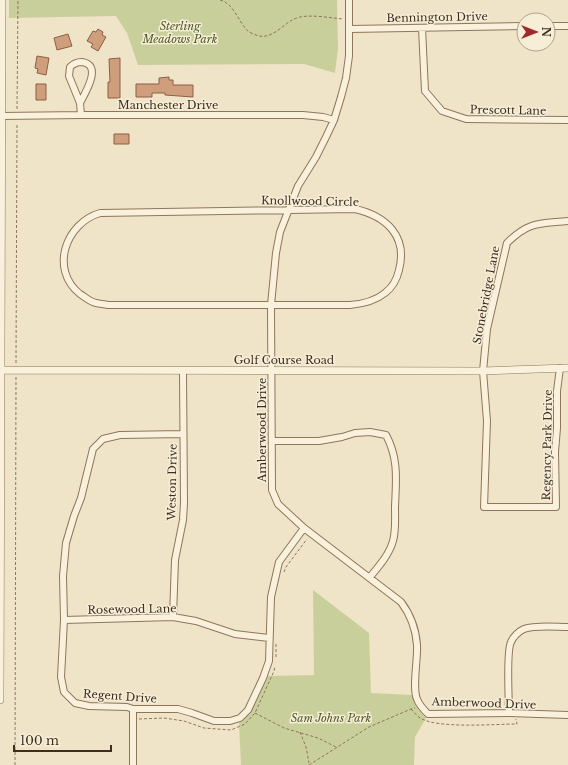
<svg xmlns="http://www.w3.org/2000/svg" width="568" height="765" font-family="'Libre Baskerville',serif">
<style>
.park{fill:#c9cf9b}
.building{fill:#cf9f7d;stroke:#8d5f41}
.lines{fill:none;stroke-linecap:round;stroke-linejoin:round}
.minor-casing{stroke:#8d765c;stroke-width:8}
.tertiary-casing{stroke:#8d765c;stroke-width:8}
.path{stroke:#8d765c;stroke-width:1;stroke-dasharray:3 2;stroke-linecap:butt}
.minor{stroke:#faf1dc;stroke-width:6}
.tertiary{stroke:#faf1dc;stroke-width:7}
.labels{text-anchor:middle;stroke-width:3;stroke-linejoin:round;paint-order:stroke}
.street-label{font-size:11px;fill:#3d2e20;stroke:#f7eed8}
.park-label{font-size:11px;font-style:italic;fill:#4d5a26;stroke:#f7eed8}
</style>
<rect width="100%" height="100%" fill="#f0e4c8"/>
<!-- park -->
<path class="park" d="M9 0H337L338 49 335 73 304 64 138 65 127 33 116 16 9 18Z
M313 590 369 633 371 693 412 695C415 705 418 711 426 718L415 737 414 765H241L239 723 250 714 266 676 314 675Z"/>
<!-- building -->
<path class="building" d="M98 29 103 32 102 35 106 37 98 51 91 47 93 44 87 41 93 31 96 32Z
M68 34 72 46 57 50 54 38Z
M37 56 49 58 46 75 37 73 38 69 35 68Z
M120 58V98H108V82H110L109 59Z
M169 77V80H173V85H193V97L165 95V93H152V97H136V84H159V78Z
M36 84H46V100H36Z
M114 134H129V144H114Z"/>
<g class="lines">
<defs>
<path id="minor" d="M349 0V56L346 78 341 97 334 120 326 137 316 157 298 186 280 232 276 253 271 305 272 490 278 504 304 528 401 602C410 614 416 630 417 645 418 658 412 688 417 699 419 705 423 709 428 714L509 713 568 715
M548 26H568
M422 28 425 91 442 111 466 119 568 120
M350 29 524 26
M80 103C85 93 103 65 82 62 77 62 74 63 70 67L69 76 80 103 81 115
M2 116 81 115H303L323 117 334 120
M355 209C386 216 408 236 399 270 397 279 393 287 385 293 375 301 363 304 350 305H108C104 304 100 304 96 303 90 302 85 297 80 294 49 269 66 223 100 213Z
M560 368 557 391V428L555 452 556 507H484L487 421 483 371 487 329 507 243C529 221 539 224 568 221
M183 434 120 435 103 439 93 449 81 498 74 516 66 543 63 576 64 620 61 677 64 692 75 703 89 706 127 707 133 709H178L192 713 214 721H230L240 718 248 710 263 678 269 661 271 597 279 562 304 528
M272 441H319L342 437 355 433 370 432 386 435C399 459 396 481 395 507 395 518 396 530 393 541 389 555 379 566 370 577
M173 617 175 560 183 520 184 503 183 371
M64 620 173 617 196 621 235 634 269 638
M133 709V765
M509 713C509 699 506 652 511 642 513 637 519 631 524 629 535 625 556 627 568 627"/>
<path id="tertiary" d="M0 370 483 371 568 368
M0 700 2 0"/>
</defs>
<!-- minor casing -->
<use href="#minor" class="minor-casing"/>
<!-- tertiary casing -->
<use href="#tertiary" class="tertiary-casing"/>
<!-- path -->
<path class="path" d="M220 0C233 3 238 20 246 29 248 32 253 34 256 35 271 41 282 25 294 19 306 13 330 18 343 19
M17 109 18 0
M16 363 17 123
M284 572 286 567 307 539
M276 657V642
M411 709C414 712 417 716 420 718 438 729 494 724 517 724L516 719
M255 713 284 728 318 738 336 747
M139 719 164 718 184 721 204 728 231 730 245 724 255 713 274 671 275 666
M300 732 306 747 309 763
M15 765 16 377
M309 765 369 727 411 709 415 708"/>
<!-- minor -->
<use href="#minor" class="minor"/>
<!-- tertiary -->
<use href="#tertiary" class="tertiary"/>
</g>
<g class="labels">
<!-- street labels -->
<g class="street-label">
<text transform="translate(437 17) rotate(-1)" y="4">Bennington Drive</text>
<text x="168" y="109">Manchester Drive</text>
<text transform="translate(508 110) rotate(1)" y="4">Prescott Lane</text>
<text transform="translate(310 201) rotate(1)" y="4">Knollwood Circle</text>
<text transform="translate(486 295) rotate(-79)" y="4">Stonebridge Lane</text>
<text x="284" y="364">Golf Course Road</text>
<text transform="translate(262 430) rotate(-90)" y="4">Amberwood Drive</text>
<text transform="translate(547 445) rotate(-89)" y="4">Regency Park Drive</text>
<text transform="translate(172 482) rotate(-89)" y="4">Weston Drive</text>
<text transform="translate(132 609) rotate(-1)" y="4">Rosewood Lane</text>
<text transform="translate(120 696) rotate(4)" y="4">Regent Drive</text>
<text transform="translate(484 703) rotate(2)" y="4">Amberwood Drive</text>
</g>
<!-- park labels -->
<g class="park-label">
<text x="180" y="30">Sterling<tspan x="180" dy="13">Meadows Park</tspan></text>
<text x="331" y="722">Sam Johns Park</text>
</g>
</g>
<!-- north arrow -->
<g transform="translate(536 32) rotate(90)"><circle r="19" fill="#f7eed8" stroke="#ada18e"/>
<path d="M0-3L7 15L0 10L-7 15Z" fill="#9e2a2b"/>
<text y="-6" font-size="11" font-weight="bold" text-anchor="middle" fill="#3d2e20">N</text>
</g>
<!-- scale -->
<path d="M14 745v6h97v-6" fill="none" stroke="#3d2e20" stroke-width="2"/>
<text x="20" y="745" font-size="12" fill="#3d2e20" stroke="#f7eed8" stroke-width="3" paint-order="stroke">100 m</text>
</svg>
